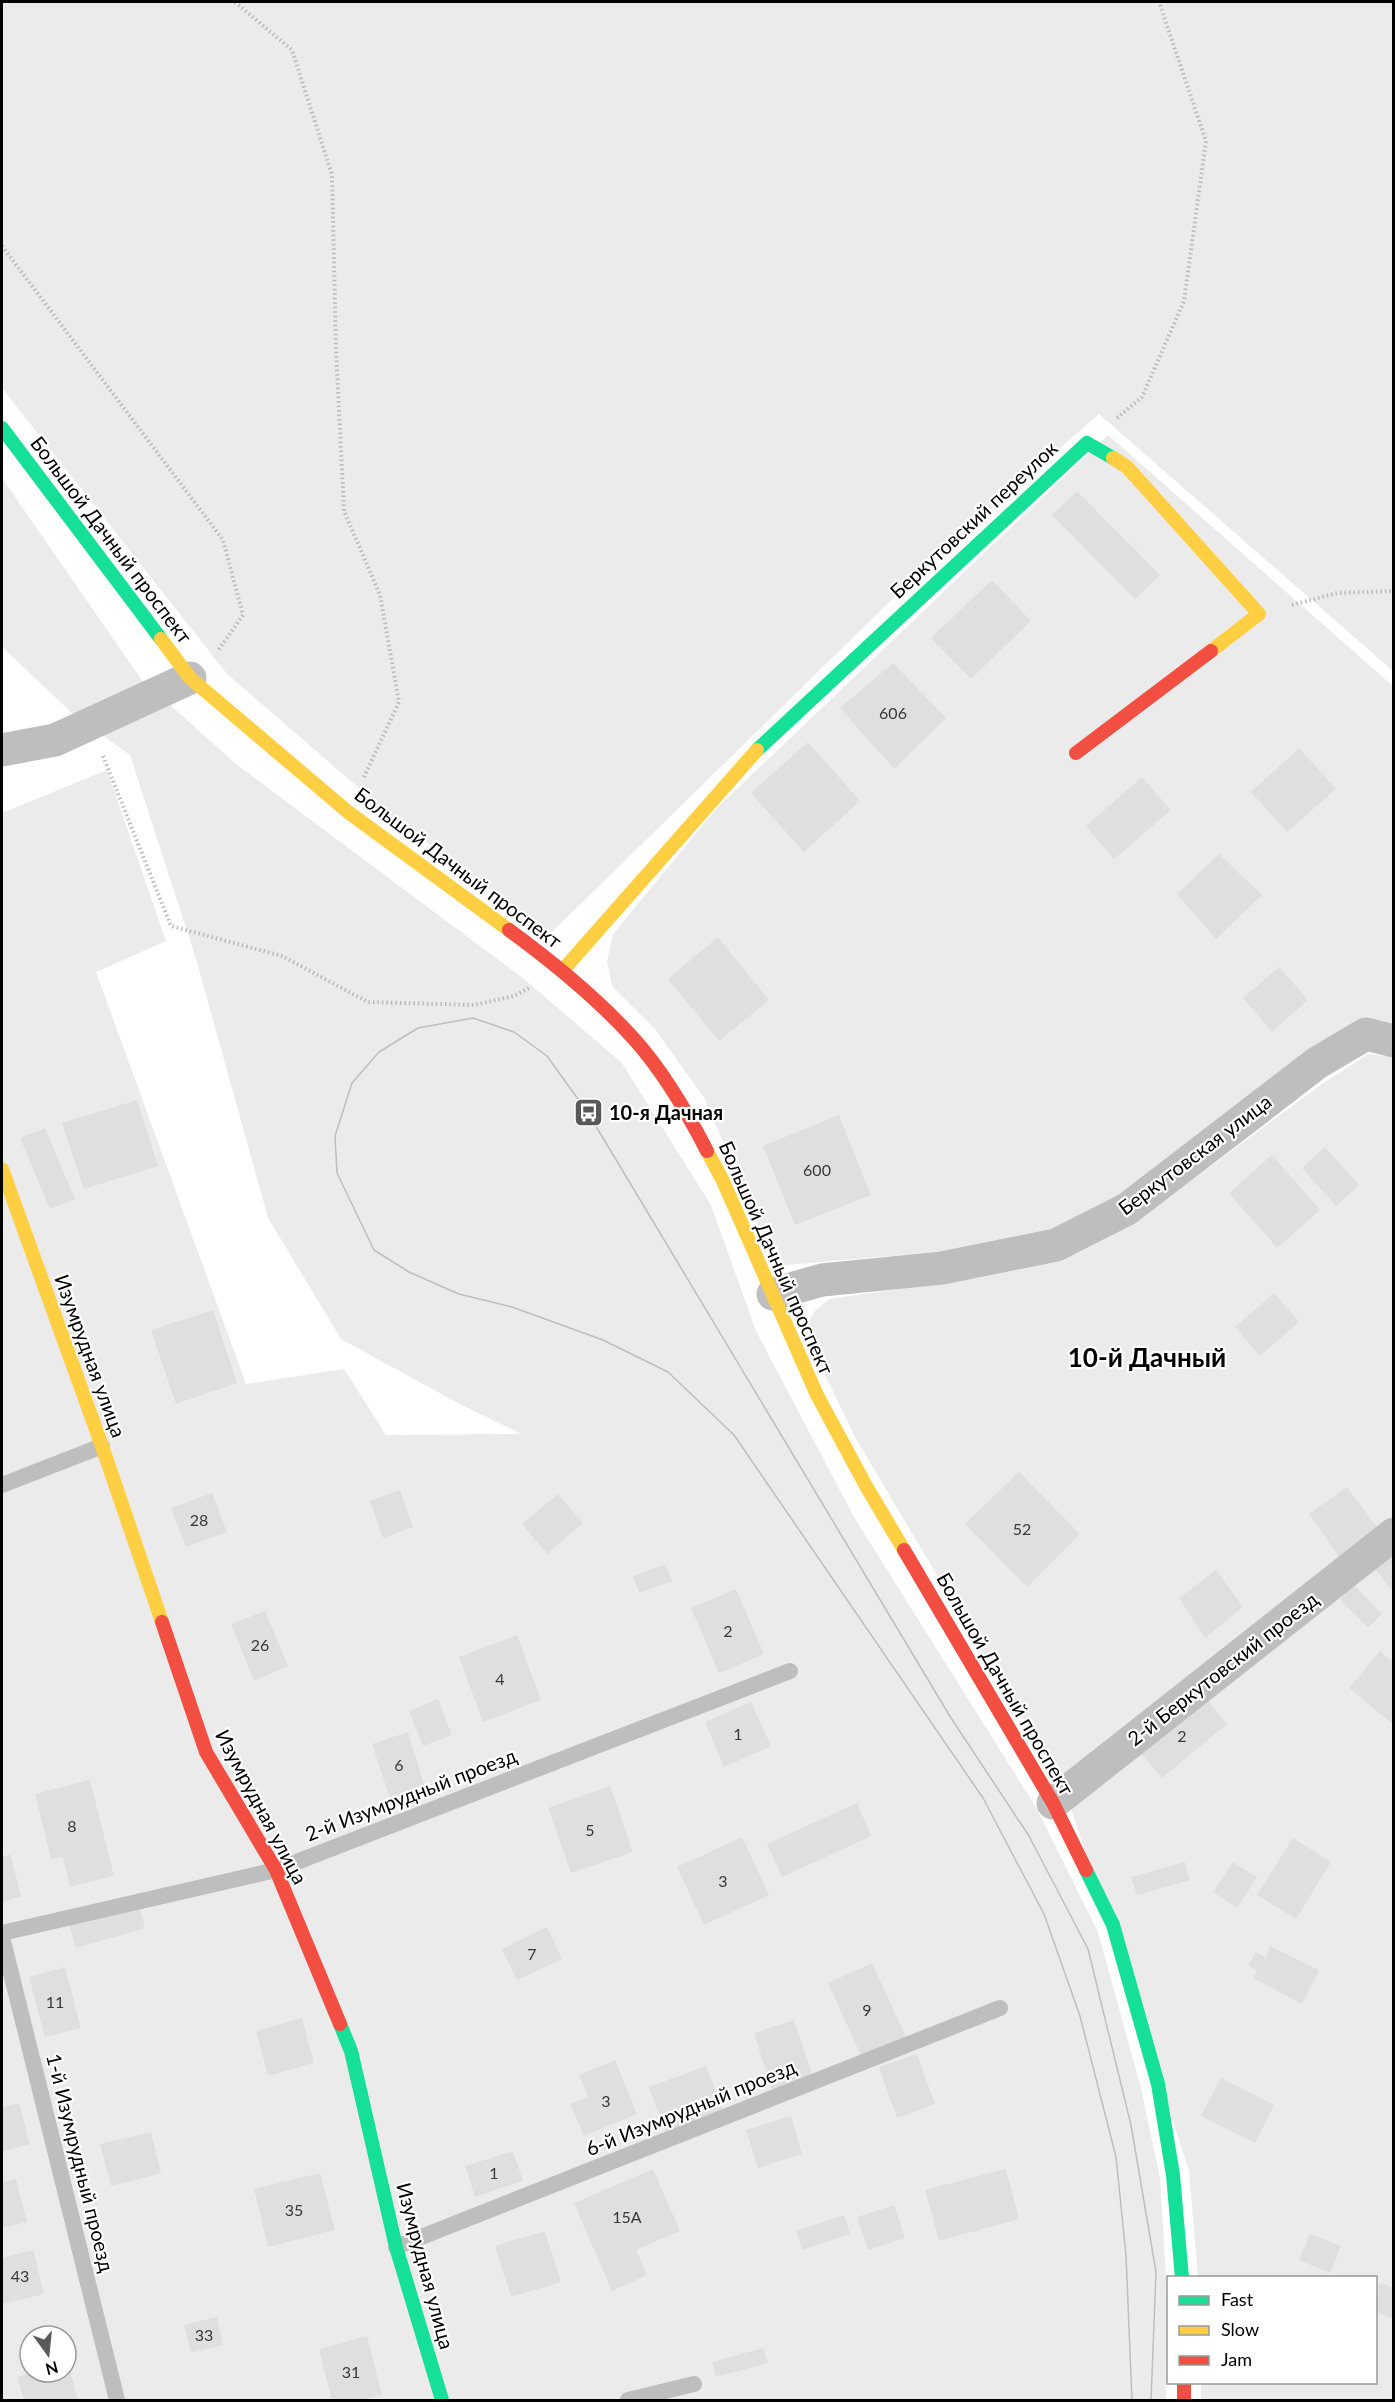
<svg xmlns="http://www.w3.org/2000/svg" width="1395" height="2402" font-family="Lato,sans-serif">
<style>
.green{fill:#ebebeb;fill-rule:evenodd}
.building{fill:#dfdfdf}
.lines{fill:none;stroke-linecap:round;stroke-linejoin:round}
.path{stroke:#b9b9b9;stroke-width:4;stroke-dasharray:1.5 3;stroke-linecap:butt}
.lane{stroke:#bebebe;stroke-width:16}
.street{stroke:#bebebe;stroke-width:33}
.fast{stroke:#16e098;stroke-width:14}
.slow{stroke:#ffcf43;stroke-width:14}
.jam{stroke:#f24e42;stroke-width:14}
.tram{stroke:#bebebe;stroke-width:1.5}
.labels{text-anchor:middle;stroke-width:4.5;stroke-linejoin:round;paint-order:stroke}
.number-label{font-size:16px;fill:#383838}
.street-label{font-size:20px;fill:#000;stroke:#fff}
.poi-label{font-size:20px;font-weight:bold;fill:#000;stroke:#fff;text-anchor:start}
.district-label{font-size:26px;font-weight:bold;fill:#000;stroke:#fff}
</style>
<rect width="100%" height="100%" fill="#fff"/>
<!-- green -->
<path class="green" d="M2 2H1393V671L1099 414 923 569 550 934 389 814 227 674 2 388Z
M1108 435 1393 686V1032L1120 1198 1056 1232 970 1249 775 1266 705 1099 654 1028 612 986 607 961 613 934 718 807Z
M2 478 141 679 236 764 524 979 622 1063 711 1205 756 1331 854 1517 1037 1809 1098 1932 1141 2088 1160 2178 1168 2311 1166 2400H2V813L107 770 166 941 96 972 246 1384 344 1369 386 1435 521 1434 454 1401 341 1339 268 1218 196 959 130 755 74 715 2 647ZM30 2336H66V2372H30Z
M1368 1054 1393 1057V1527L1061 1784 855 1437 804 1331 815 1311 829 1299 924 1285 1135 1222 1322 1084Z
M1393 1548V2400H1201V2383L1376 2382V2278L1198 2277 1189 2171 1068 1799Z"/>
<!-- building -->
<path class="building" d="M1077 491 1160 575 1135 599 1052 515Z
M992 580 1031 621 971 679 931 638Z
M893 663 946 718 894 769 840 708Z
M808 742 860 801 804 852 751 793Z
M1299 748 1336 789 1287 832 1251 792Z
M1142 777 1171 810 1114 859 1086 826Z
M1219 854 1262 895 1216 939 1177 894Z
M718 937 769 1000 719 1041 668 979Z
M1279 967 1308 1000 1272 1032 1243 998Z
M137 1100 158 1166 84 1189 62 1123Z
M839 1115 871 1195 795 1225 763 1146Z
M45 1128 75 1199 50 1209 20 1138Z
M1325 1147 1359 1185 1336 1206 1302 1168Z
M1272 1155 1320 1210 1277 1248 1229 1193Z
M1274 1293 1299 1322 1260 1356 1235 1327Z
M213 1310 237 1383 176 1404 151 1330Z
M1019 1472 1080 1534 1027 1587 965 1524Z
M1347 1487 1379 1530 1340 1558 1309 1514Z
M400 1490 413 1527 383 1538 370 1501Z
M212 1493 227 1532 186 1547 171 1508Z
M558 1494 583 1523 547 1554 522 1524Z
M1394 1549V1593L1372 1565Z
M666 1564 672 1581 639 1593 633 1576Z
M1216 1570 1243 1607 1205 1638 1179 1598Z
M1354 1585 1382 1614 1368 1628 1340 1599Z
M736 1589 764 1654 719 1673 691 1608Z
M265 1611 288 1666 254 1681 231 1624Z
M517 1635 541 1700 483 1722 459 1657Z
M1380 1651 1394 1662V1725L1349 1688Z
M1203 1695 1227 1724 1162 1778 1137 1749Z
M438 1699 452 1735 423 1746 409 1711Z
M751 1702 771 1746 724 1767 705 1722Z
M408 1732 425 1787 390 1798 372 1744Z
M90 1780 114 1876 70 1887 63 1857 51 1859 35 1794Z
M610 1786 633 1852 571 1873 548 1808Z
M857 1803 871 1836 782 1877 767 1844Z
M742 1837 769 1895 704 1925 677 1867Z
M1293 1838 1331 1862 1296 1919 1257 1895Z
M10 1854 21 1896 2 1902V1857Z
M1185 1862 1190 1880 1137 1895 1131 1877Z
M1233 1862 1257 1877 1237 1908 1213 1892Z
M139 1905 145 1928 76 1948 69 1924Z
M547 1927 562 1959 517 1980 502 1949Z
M1270 1946 1319 1970 1302 2004 1253 1978 1257 1970 1248 1966 1256 1952 1266 1958Z
M872 1963 906 2037 862 2058 828 1983Z
M65 1967 81 2028 45 2037 29 1977Z
M302 2018 314 2063 268 2076 256 2031Z
M794 2020 813 2077 772 2090 754 2033Z
M917 2054 935 2104 897 2118 879 2067Z
M615 2060 637 2114 584 2136 570 2104 588 2097 579 2075Z
M706 2066 724 2113 666 2134 649 2087Z
M1221 2078 1274 2105 1255 2143 1201 2116Z
M19 2103 30 2144 2 2151V2107Z
M791 2116 802 2154 758 2168 746 2130Z
M151 2132 161 2173 111 2186 100 2144Z
M513 2151 523 2181 475 2197 465 2166Z
M653 2169 680 2231 636 2250 647 2275 612 2291 574 2203Z
M1006 2169 1019 2219 939 2241 925 2190Z
M320 2173 335 2230 268 2247 254 2189Z
M16 2179 27 2222 2 2228V2182Z
M894 2205 905 2238 868 2250 857 2217Z
M844 2215 850 2234 802 2250 796 2231Z
M545 2231 561 2282 511 2297 495 2246Z
M1310 2234 1341 2246 1330 2273 1299 2260Z
M33 2250 44 2294 2 2304V2258Z
M1380 2283 1394 2288V2319L1376 2312V2294Z
M217 2317 223 2345 191 2353 184 2325Z
M367 2336 382 2395 362 2400H332L319 2349Z
M763 2348 768 2363 716 2377 712 2362Z
M67 2359 78 2400H24L17 2377 34 2372H66Z"/>
<g class="lines">
<!-- path -->
<path class="path" d="M235 2 292 50 332 175 336 350 344 511 380 595 399 702 363 779
M2 246 223 540 243 615 217 652
M1117 418 1142 397 1184 301 1206 141 1159 2
M1292 605 1337 593 1394 591
M103 756 171 926 282 956 368 1002 474 1005 514 996 529 988"/>
<!-- lane -->
<path class="lane" d="M2 1485 102 1446
M2 1933 276 1870 790 1671
M2 1937 117 2400
M396 2247 1000 2008
M628 2400 694 2384"/>
<!-- street -->
<path class="street" d="M2 750 55 740 190 678
M773 1294 822 1280 942 1268 1056 1245 1127 1209 1317 1063 1366 1034 1394 1041
M1053 1803 1394 1534"/>
<!-- fast -->
<path class="fast" d="M2 428 161 639
M757 750 1087 443 1113 458
M1086 1870 1113 1925 1158 2084 1173 2175 1182 2278
M340 2024 351 2051 396 2247 442 2400"/>
<!-- slow -->
<path class="slow" d="M1113 458 1127 467 1259 614 1211 651
M161 639 190 678 348 812 509 930
M563 970 757 750
M707 1151 723 1181 817 1395 866 1486 904 1550
M2 1169 102 1446 162 1622"/>
<!-- jam -->
<path class="jam" d="M1076 753 1211 651
M509 930C554 963 597 998 634 1039 662 1070 688 1114 707 1151
M904 1550 1053 1803 1086 1870
M162 1622 206 1752 276 1870 340 2024
M1184 2382V2400"/>
<!-- tram -->
<path class="tram" d="M1132 2400 1126 2255 1116 2157 1080 2016 1044 1914 983 1798 734 1435 668 1372 603 1340 512 1307 459 1294 409 1272 374 1250 337 1173 335 1136 352 1083 379 1052 418 1028 473 1018 514 1032 547 1056 588 1113 951 1718 1029 1836 1088 1949 1131 2125 1156 2272 1151 2400"/>
</g>
<!-- icons -->
<defs>
<symbol id="bus-square" viewBox="-11 -11 22 22"><rect x="-9" y="-9" width="18" height="18" rx="4" fill="#595959" stroke="#fff"/><path d="M-5-6H5V4H4V6H2V4H-2V6H-4V4H-5ZM-3.5-4V0h7V-4ZM-3.5 1.2v1.5H-2V1.2ZM2 1.2v1.5H3.5V1.2Z" fill="#fff"/></symbol>
</defs>
<g fill-rule="evenodd">
<use href="#bus-square" x="572" y="1096" width="33" height="33"/>
</g>
<g class="labels">
<!-- number labels -->
<g class="number-label">
<text x="893" y="719">606</text>
<text x="817" y="1176">600</text>
<text x="199" y="1526">28</text>
<text x="1022" y="1535">52</text>
<text x="728" y="1637">2</text>
<text x="260" y="1651">26</text>
<text x="500" y="1685">4</text>
<text x="738" y="1740">1</text>
<text x="1182" y="1742">2</text>
<text x="399" y="1771">6</text>
<text x="72" y="1832">8</text>
<text x="590" y="1836">5</text>
<text x="723" y="1887">3</text>
<text x="532" y="1960">7</text>
<text x="55" y="2008">11</text>
<text x="867" y="2016">9</text>
<text x="606" y="2107">3</text>
<text x="494" y="2179">1</text>
<text x="294" y="2216">35</text>
<text x="627" y="2223">15А</text>
<text x="20" y="2282">43</text>
<text x="204" y="2341">33</text>
<text x="351" y="2378">31</text>
</g>
<!-- street labels -->
<g class="street-label">
<text transform="translate(974 520) rotate(-43)" y="7">Беркутовский переулок</text>
<text transform="translate(111 540) rotate(53)" y="7">Большой Дачный проспект</text>
<text transform="translate(458 868) rotate(37)" y="7">Большой Дачный проспект</text>
<text transform="translate(1195 1155) rotate(-37)" y="7">Беркутовская улица</text>
<text transform="translate(776 1258) rotate(66)" y="7">Большой Дачный проспект</text>
<text transform="translate(90 1356) rotate(70)" y="7">Изумрудная улица</text>
<text transform="translate(1223 1669) rotate(-38)" y="7">2-й Беркутовский проезд</text>
<text transform="translate(1005 1684) rotate(60)" y="7">Большой Дачный проспект</text>
<text transform="translate(411 1795) rotate(-21)" y="7">2-й Изумрудный проезд</text>
<text transform="translate(261 1807) rotate(62)" y="7">Изумрудная улица</text>
<text transform="translate(691 2108) rotate(-22)" y="7">6-й Изумрудный проезд</text>
<text transform="translate(80 2163) rotate(76)" y="7">1-й Изумрудный проезд</text>
<text transform="translate(425 2266) rotate(75)" y="7">Изумрудная улица</text>
</g>
<!-- poi labels -->
<g class="poi-label">
<text x="609" y="1120">10-я Дачная</text>
</g>
<!-- district labels -->
<g class="district-label">
<text x="1147" y="1367">10-й Дачный</text>
</g>
</g>
<!-- border -->
<rect width="1395" height="2402" fill="none" stroke="#000000" stroke-width="6"/>
<!-- legend -->
<rect x="1167" y="2276" width="210" height="108" fill="#ffffff" stroke="#999999" stroke-width="1.5"/>
<rect x="1179" y="2296" width="30" height="9" fill="#16e098" stroke="#999999" stroke-width="1.5"/>
<text x="1221" y="2306" font-size="18" fill="#000000">Fast</text>
<rect x="1179" y="2326" width="30" height="9" fill="#ffcf43" stroke="#999999" stroke-width="1.5"/>
<text x="1221" y="2336" font-size="18" fill="#000000">Slow</text>
<rect x="1179" y="2356" width="30" height="9" fill="#f24e42" stroke="#999999" stroke-width="1.5"/>
<text x="1221" y="2366" font-size="18" fill="#000000">Jam</text>
<!-- north arrow -->
<g transform="translate(48 2354) rotate(165)"><circle r="28" fill="#ffffff" stroke="#999999" stroke-width="1.5"/>
<path d="M0-4.5L10 22L0 15L-10 22Z" fill="#595959"/>
<text y="-9" font-size="16" font-weight="bold" text-anchor="middle" fill="#000000">N</text>
</g>
</svg>
